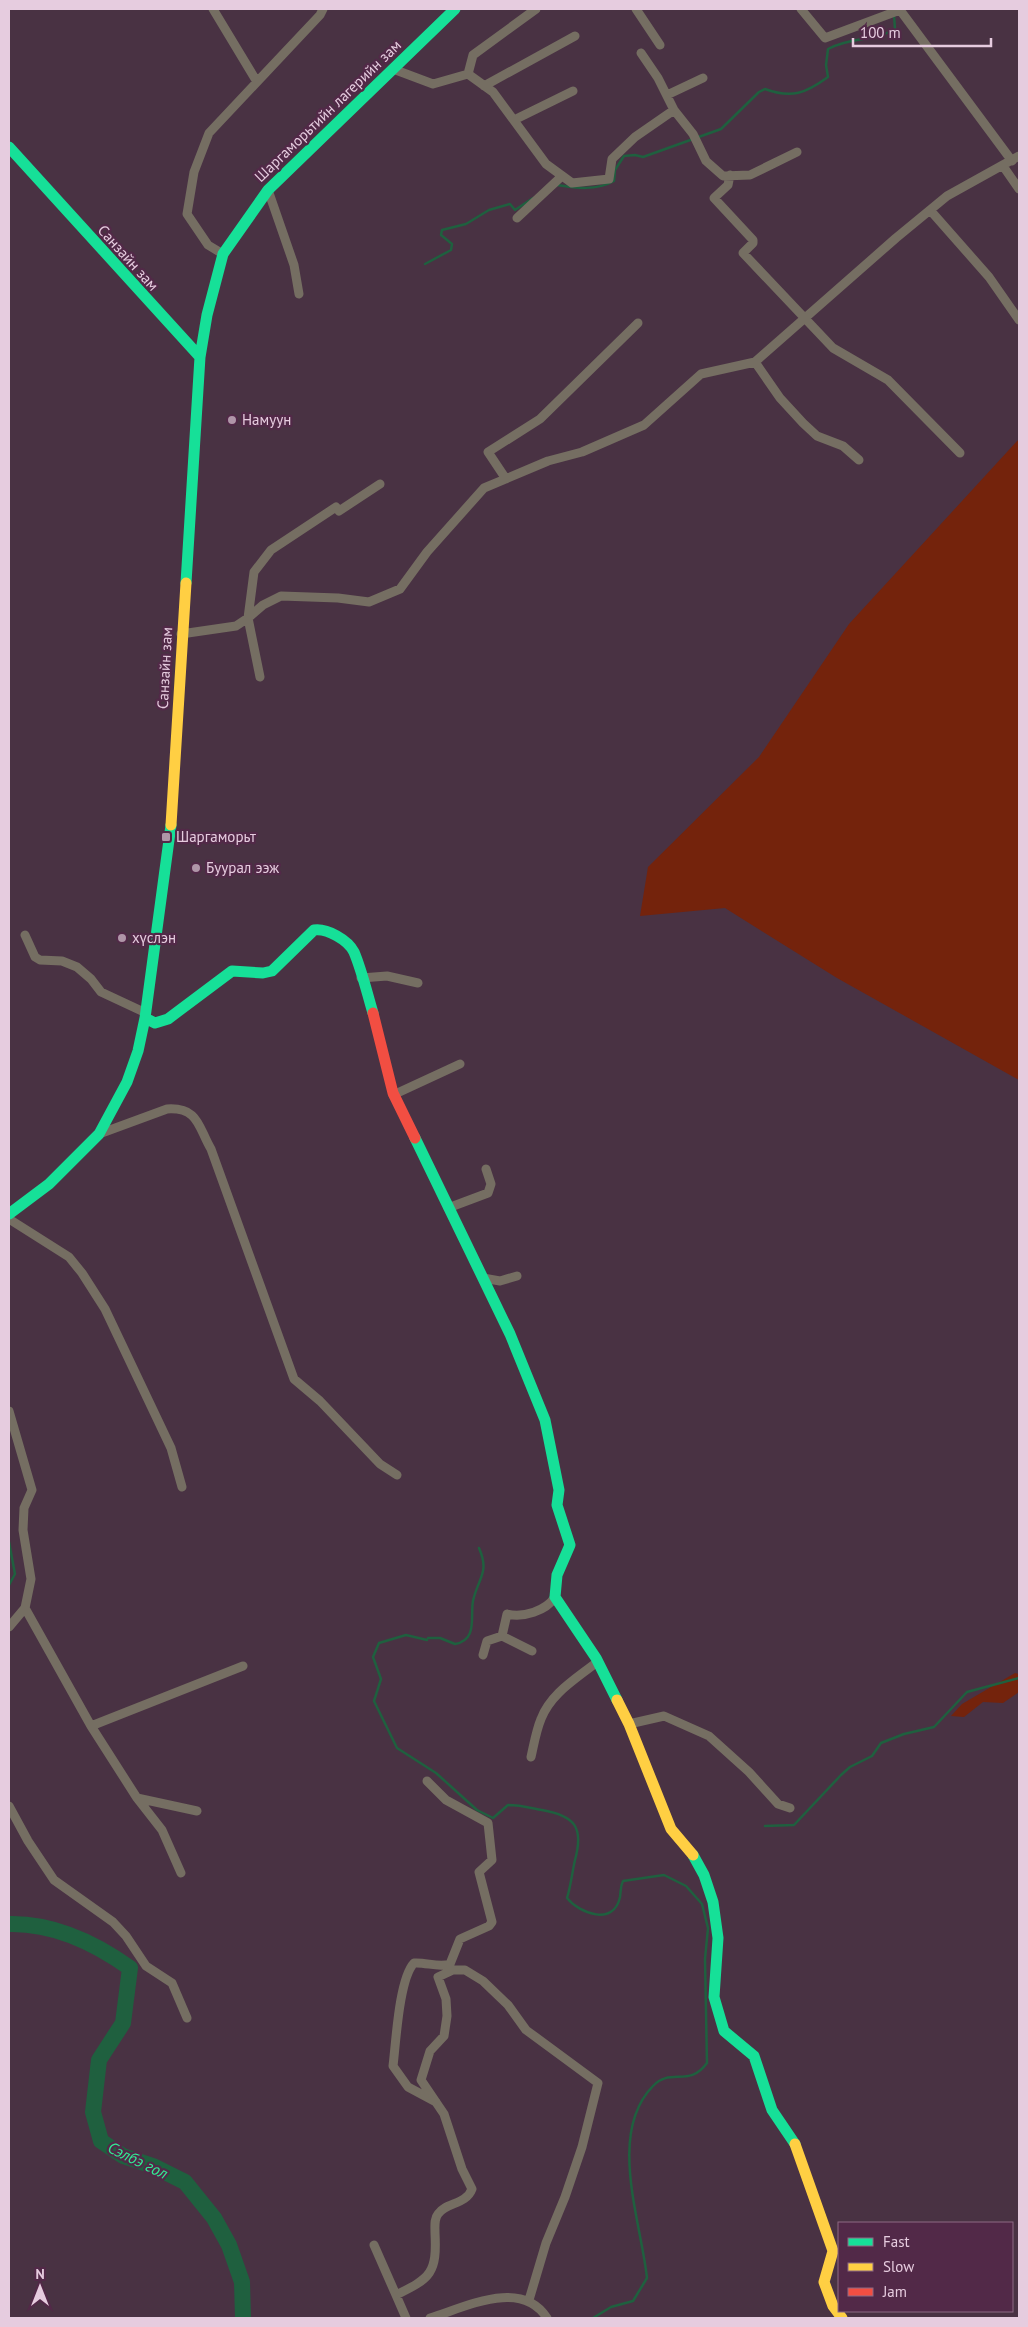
<svg xmlns="http://www.w3.org/2000/svg" width="1028" height="2327" font-family="'PT Sans',sans-serif">
<style>
.green{fill:#74230c}
.lines{fill:none;stroke-linecap:round;stroke-linejoin:round}
.stream{stroke:#1f603f;stroke-width:2.5}
.river{stroke:#1f603f;stroke-width:16}
.street{stroke:#756e62;stroke-width:9}
.fast{stroke:#16e098;stroke-width:11}
.slow{stroke:#ffcf43;stroke-width:11}
.jam{stroke:#f24e42;stroke-width:11}
.poi-dot{fill:#af96a8;stroke:#522948;stroke-width:2}
.labels{text-anchor:middle;stroke-width:4.5;stroke-linejoin:round;paint-order:stroke}
.street-label{font-size:15px;fill:#e6ccdf;stroke:#522948}
.poi-label{font-size:15px;fill:#e6ccdf;stroke:#522948;text-anchor:start}
.water-label{font-size:16px;font-style:italic;fill:#32eb94;stroke:#522948}
</style>
<rect width="100%" height="100%" fill="#493243"/>
<!-- green -->
<path class="green" d="M1019 439V1080L837 978 725 908 640 916 648 867 759 757 849 624Z
M1015 1673 1019 1674V1692L1003 1703 983 1702 964 1717 951 1716 962 1704Z"/>
<g class="lines">
<!-- stream -->
<path class="stream" d="M557 185C576 188 596 191 614 181L615 170 624 156 635 155 643 157 721 129 759 92 765 89C792 99 806 93 828 77L826 65 828 49C853 36 873 42 895 29L894 15
M425 264 451 250 452 244 441 235 442 230 466 224 489 210 510 204 515 210 533 198
M9 1542 15 1574 9 1585
M428 1638H440L455 1644C478 1640 470 1617 473 1601 478 1578 490 1573 479 1548
M427 1640 406 1635 379 1643 373 1657 381 1679 374 1701 397 1748 436 1773 477 1810 493 1818 508 1805C520 1805 531 1808 542 1810 575 1816 584 1827 575 1860 572 1873 571 1885 567 1898 580 1914 614 1926 620 1897 621 1891 620 1887 623 1881L664 1875 686 1886 702 1904 708 1928 705 1959 707 2063C689 2088 671 2067 653 2086 607 2133 641 2221 647 2278L633 2301 611 2307 593 2318
M765 1826 794 1825 841 1775 850 1767 872 1756 881 1743 904 1734 934 1727 967 1692 1019 1678"/>
<!-- river -->
<path class="river" d="M9 1924C52 1923 95 1943 130 1968L123 2023 99 2060 93 2112 101 2141 123 2156 153 2166 185 2182 214 2218 229 2245 242 2282 243 2318"/>
<!-- street -->
<path class="street" d="M213 9 257 82
M636 9 660 45
M801 9 825 38 900 10 1012 161
M641 53 658 78 674 110
M393 69 433 84 468 74 493 92 546 164 572 183 609 179 612 159 635 137 674 110 693 134 706 161 723 176 750 175 797 152
M468 74 473 55 536 9
M484 86 575 36
M667 95 703 78
M514 120 573 91
M1003 166 1019 189
M730 175 728 185 714 198 753 240V243L743 253 833 348 888 380 960 453
M268 190 294 265 299 294
M930 210 989 277 1019 320
M517 218 562 176
M223 254 208 245 187 214 194 172 209 133 320 15 323 9
M755 362 780 398 803 423 817 436 843 446 859 460
M506 479 488 452 540 419 638 323
M181 634 236 626 248 618 263 605 281 596 338 598 369 602 400 589 427 552 484 488 548 461 582 452 644 425 701 374 755 362 896 238 947 196 1019 156
M260 677 248 618 254 572 271 550 336 507 339 511 380 484
M25 935 35 957 40 960 62 961 77 967 91 979 101 992 146 1013
M361 978 387 976 418 983
M393 1095 460 1064
M99 1134 167 1109C199 1107 198 1127 211 1149L294 1379 320 1401 380 1464 397 1475
M448 1208 488 1193 491 1184 486 1169
M9 1219 69 1257 82 1273 105 1309 171 1448 182 1487
M483 1278 500 1281 517 1276
M9 1411 32 1490 24 1508 23 1530 31 1579 25 1608 91 1726 243 1666
M9 1627 25 1608
M532 1651 502 1636 507 1614C523 1618 546 1611 555 1597
M483 1655 487 1641 502 1636
M629 1724 664 1716 709 1736 749 1772 778 1804 790 1808
M91 1726 137 1798 197 1811
M531 1757C534 1744 536 1731 541 1719 551 1693 576 1679 597 1662
M427 1781 446 1800 488 1823 492 1860 479 1872 492 1922 489 1926 460 1939 450 1964C439 1968 426 1962 414 1963 399 1979 396 2042 393 2066L408 2087 436 2102
M137 1798 162 1830 181 1873
M9 1806 28 1841 54 1880 113 1922 126 1936 146 1966 172 1983 187 2018
M374 2245 396 2295
M406 2318 396 2295C431 2278 437 2273 435 2233 435 2226 434 2219 438 2214 446 2202 466 2205 472 2189L462 2169 444 2114 421 2080 430 2051 444 2036 447 2016 446 1999 438 1977 453 1970H465L483 1981 508 2005 526 2030 598 2083 582 2147 565 2197 546 2243 529 2300
M430 2318C466 2307 521 2278 547 2318"/>
<!-- fast -->
<path class="fast" d="M9 147 200 357 186 583
M200 357 207 315 223 254 268 190 455 9
M145 1018 155 1023 168 1019 232 971 263 973 272 971 314 930C327 928 348 940 354 952 362 971 367 993 373 1013
M415 1138 510 1334 545 1420 559 1490 557 1505 570 1545 557 1575 555 1597 596 1658 617 1700
M9 1214 49 1184 99 1134 127 1082 138 1051 145 1018 171 825
M693 1855 704 1875 713 1902 718 1938 714 1997 724 2031 754 2056 772 2110 795 2144"/>
<!-- slow -->
<path class="slow" d="M171 825 186 583
M617 1700 629 1724 671 1829 693 1855
M795 2144 833 2251 824 2282 833 2306 842 2318"/>
<!-- jam -->
<path class="jam" d="M373 1013 393 1093 415 1138"/>
</g>
<!-- markers -->
<g class="poi-dot">
<circle cx="232" cy="420" r="5"/>
<rect x="161" y="832" width="10" height="10" rx="2.5"/>
<circle cx="196" cy="868" r="5"/>
<circle cx="122" cy="938" r="5"/>
</g>
<g class="labels">
<!-- street labels -->
<g class="street-label">
<text transform="translate(328 111) rotate(-44)" y="5">Шаргаморьтийн лагерийн зам</text>
<text transform="translate(128 258) rotate(48)" y="5">Санзайн зам</text>
<text transform="translate(165 668) rotate(-87)" y="5">Санзайн зам</text>
</g>
<!-- poi labels -->
<g class="poi-label">
<text x="242" y="425">Намуун</text>
<text x="176" y="842">Шаргаморьт</text>
<text x="206" y="873">Буурал ээж</text>
<text x="132" y="943">хүслэн</text>
</g>
<!-- water labels -->
<g class="water-label">
<text transform="translate(138 2160) rotate(26)" y="6">Сэлбэ гол</text>
</g>
</g>
<!-- border -->
<rect width="1028" height="2327" fill="none" stroke="#e6ccdf" stroke-width="20"/>
<!-- legend -->
<rect x="838" y="2222" width="175" height="90" fill="#522948" stroke="#8d6a84"/>
<rect x="848" y="2238" width="25" height="8" fill="#16e098" stroke="#8d6a84"/>
<text x="883" y="2247" font-size="15" fill="#e6ccdf">Fast</text>
<rect x="848" y="2263" width="25" height="8" fill="#ffcf43" stroke="#8d6a84"/>
<text x="883" y="2272" font-size="15" fill="#e6ccdf">Slow</text>
<rect x="848" y="2288" width="25" height="8" fill="#f24e42" stroke="#8d6a84"/>
<text x="883" y="2297" font-size="15" fill="#e6ccdf">Jam</text>
<!-- north arrow -->
<g transform="translate(40 2287)" stroke="#522948" stroke-width="4" paint-order="stroke">
<path d="M0-4L9 19L0 12L-9 19Z" fill="#e6ccdf"/>
<text y="-8" font-size="14" font-weight="bold" text-anchor="middle" fill="#e6ccdf">N</text>
</g>
<!-- scale -->
<path d="M853 38v8h138v-8" fill="none" stroke="#e6ccdf" stroke-width="2.5"/>
<text x="860" y="38" font-size="15" fill="#e6ccdf" stroke="#522948" stroke-width="4" paint-order="stroke">100 m</text>
</svg>
